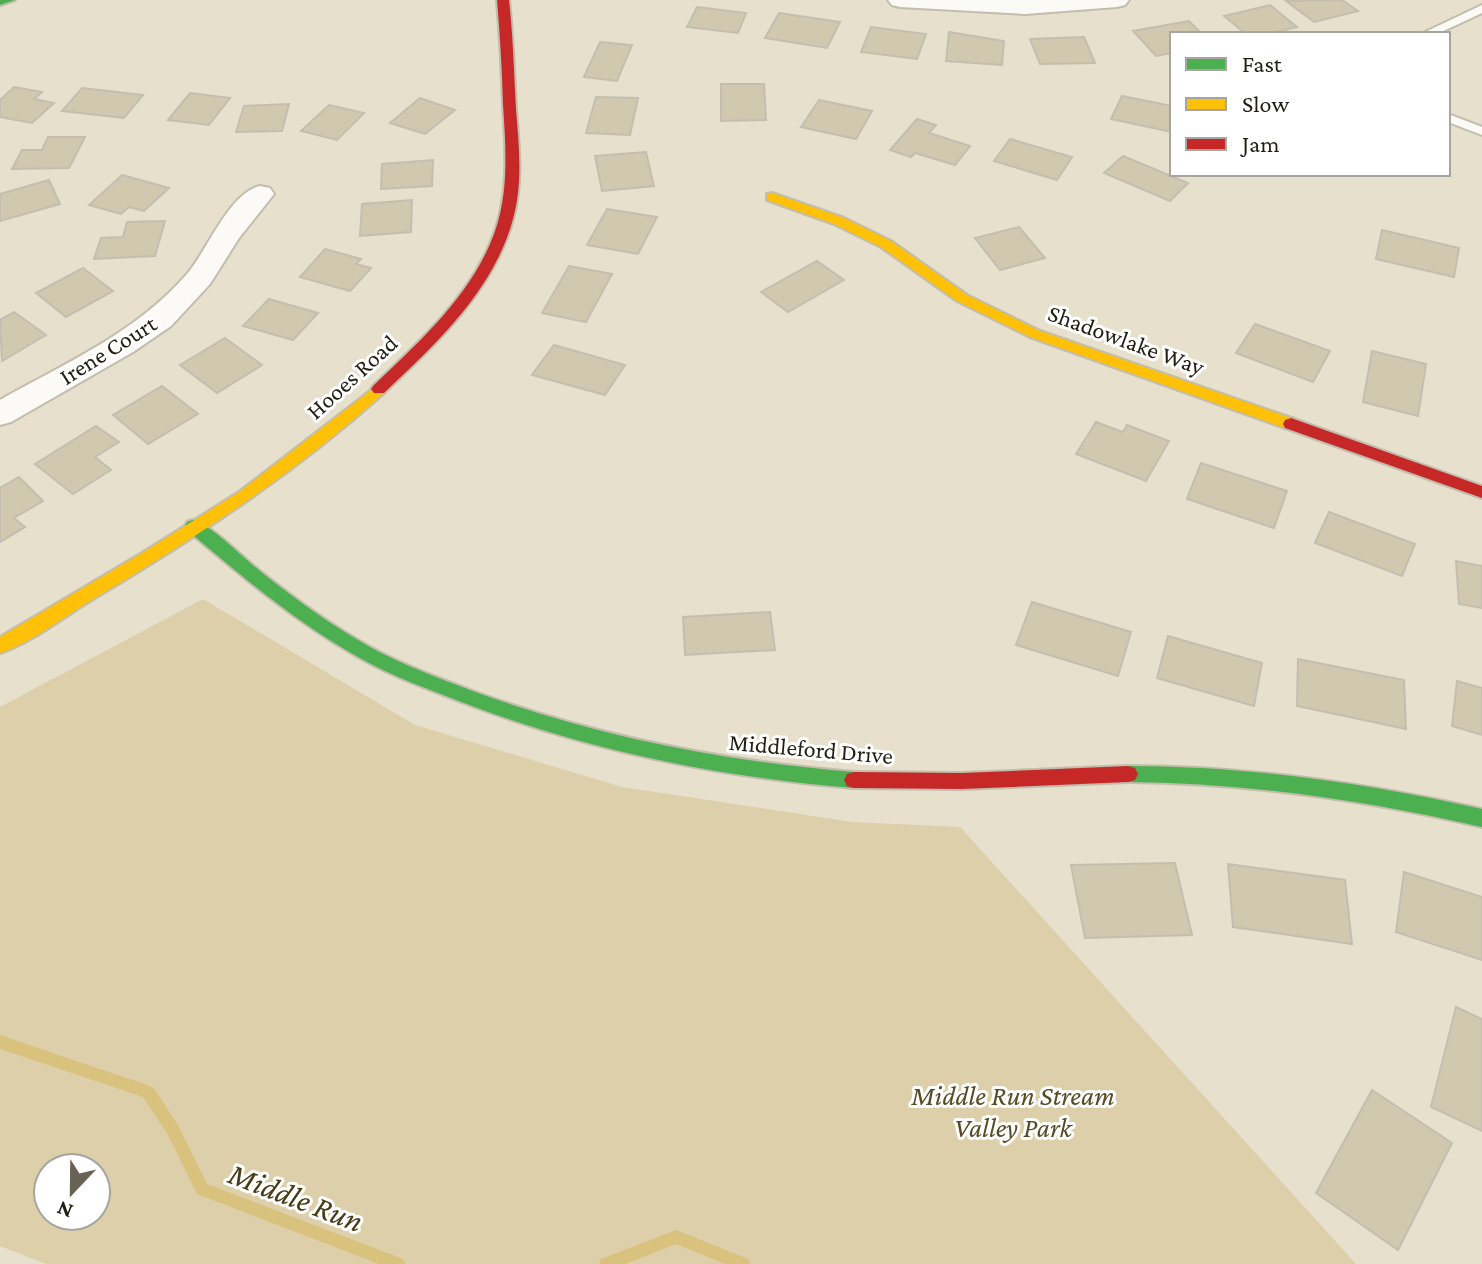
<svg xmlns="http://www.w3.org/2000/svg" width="1482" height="1264" font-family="'Crimson Pro',serif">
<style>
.green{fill:#dccfa9;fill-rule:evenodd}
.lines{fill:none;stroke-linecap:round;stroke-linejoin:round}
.stream{fill:#d9c27e;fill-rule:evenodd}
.building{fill:#d0c9af;stroke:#c3beaf;stroke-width:2}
.lane-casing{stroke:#c2bdad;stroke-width:4}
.street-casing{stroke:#c2bdad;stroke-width:4}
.fast-casing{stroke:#c2bdad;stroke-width:4}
.slow-casing{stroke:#c2bdad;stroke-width:4}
.jam-casing{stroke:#c2bdad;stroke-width:4}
.lane{fill:#fbfaf7;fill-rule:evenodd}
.street{fill:#fbfaf7;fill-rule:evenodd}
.fast{fill:#4caf50;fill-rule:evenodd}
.slow{fill:#ffc107;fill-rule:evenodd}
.jam{fill:#c62828;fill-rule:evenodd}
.labels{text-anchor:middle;stroke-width:6;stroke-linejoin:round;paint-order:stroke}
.street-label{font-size:24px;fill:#231e12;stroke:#fff}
.near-park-label{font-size:28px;font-style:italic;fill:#574a24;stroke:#fff}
.near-water-label{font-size:32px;font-style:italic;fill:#483b15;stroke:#fff}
</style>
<rect width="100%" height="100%" fill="#e6e0cc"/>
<!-- green -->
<path class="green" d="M203 599 415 725 622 787 852 822 960 827 1356 1264H46L0 1246V707ZM48 1168H96V1216H48Z"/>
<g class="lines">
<!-- stream -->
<path class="stream" d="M0 1035 153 1087 178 1125 207 1184 398 1257 403 1259 405 1264H379L197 1194 168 1135 143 1097 0 1049Z
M676 1230 748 1259 750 1264H725L676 1244 625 1264H599L601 1259Z"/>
</g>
<!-- building -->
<path class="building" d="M1342 0 1358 11 1314 22 1286 1Z
M1270 5 1297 27 1268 34H1246L1224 16Z
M697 7 746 13 738 33 687 27Z
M779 13 840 22 827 48 765 38Z
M1189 21 1202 34H1172V53L1156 56 1133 31Z
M871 27 926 34 917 59 861 52Z
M949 32 1004 41 1002 65 946 61Z
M1084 37 1095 63 1040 64 1030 39Z
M600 42 632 45 617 81 584 77Z
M721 84H764L766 120 721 121Z
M14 87 42 92 34 99 54 103 32 123 0 117V100Z
M82 88 143 95 124 118 62 111Z
M190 93 230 98 209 125 168 120Z
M1122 96 1172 106V132L1111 119Z
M596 97 638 98 630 135 586 133Z
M420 98 455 110 425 134 390 123Z
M819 100 872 111 856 139 801 127Z
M289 104 282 131 236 132 244 106Z
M329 105 364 113 337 140 301 131Z
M917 119 936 125 929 133 970 146 955 165 915 153 911 157 890 150Z
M48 137H85L69 168 12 169 22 150H42Z
M1010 139 1072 157 1057 180 994 161Z
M646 152 654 186 602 191 595 156Z
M1123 156 1188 183 1170 201 1104 173Z
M433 160 432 186 381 189 382 164Z
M122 175 169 188 144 211 129 207 121 214 89 205Z
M49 180 60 204 0 221V194Z
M412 200 411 232 360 236 362 204Z
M607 209 657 217 638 254 587 245Z
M165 221 155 256 94 259 101 238 123 237 127 222Z
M1019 227 1045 258 1000 270 975 238Z
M1382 230 1459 248 1454 277 1376 259Z
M325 249 361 259 356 264 371 268 350 291 300 277Z
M817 261 844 280 788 312 761 292Z
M569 266 612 274 586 322 542 313Z
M83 268 113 291 66 317 36 293Z
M269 299 318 313 293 340 243 326Z
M14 312 46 335 2 361 0 320Z
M1255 324 1330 351 1313 382 1236 353Z
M225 338 262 365 217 393 180 365Z
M554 345 625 365 605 395 532 375Z
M1372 351 1426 364 1418 416 1363 402Z
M162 386 198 414 148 444 113 415Z
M1096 422 1123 432 1127 425 1169 441 1146 481 1076 454Z
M96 426 119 442 95 457 111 470 73 494 35 464Z
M1201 463 1287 491 1274 528 1187 499Z
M19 477 43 501 14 518 25 527 0 542V488Z
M1329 512 1415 544 1402 576 1315 543Z
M1456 561 1482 566V608L1459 604Z
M1032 602 1131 632 1118 676 1016 645Z
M770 612 775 650 685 655 683 617Z
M1168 636 1262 663 1254 706 1157 678Z
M1298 659 1404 680 1406 729 1297 706Z
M1457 681 1482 688V735L1452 726Z
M1175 863 1192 935 1085 938 1071 865Z
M1228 864 1345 880 1352 944 1233 927Z
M1404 872 1482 897V960L1396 932Z
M1456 1007 1482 1019V1131L1431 1107Z
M1372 1090 1452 1143 1398 1250 1316 1193Z"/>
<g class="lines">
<defs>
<path id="lane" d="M1482 5V13L1437 34H1421Z
M1448 114 1482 127V135L1448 122Z"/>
<path id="street" d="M888 0H1129L1125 5 1117 7 1025 14 900 7 892 5Z
M260 186 270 188 274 194 239 238 210 284 171 326 133 352 11 422 0 425V400C66 363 137 332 187 274 207 251 229 193 260 186Z"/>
<path id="fast" d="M0 0H15L0 5Z
M193 520C213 526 242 557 260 571 295 599 331 625 370 647 401 664 436 677 470 690 594 736 722 761 854 772L861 774 864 780 861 786 854 788C719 777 590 751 464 703 428 689 391 676 358 657 296 622 241 576 187 530L185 526 187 522Z
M1128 766C1248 766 1365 783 1482 809V827C1365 800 1248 783 1128 782L1121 780 1118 774 1121 768Z"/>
<path id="slow" d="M772 193 844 218 891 241 967 295 1040 331 1297 420 1299 424 1297 428H1285L1030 337 957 301 881 247 834 224 767 200V194Z
M379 384 387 389 384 393C294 474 194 539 90 601 62 618 31 643 0 653V637L142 553 239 492Z"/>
<path id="jam" d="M497 0H509C513 36 514 73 516 109 519 146 523 183 513 219 494 290 436 344 384 393H374L371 389 374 385C417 344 466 300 490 244 510 199 506 152 503 104 502 70 500 35 497 0Z
M1291 418 1482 486V498L1285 428 1283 424 1285 420Z
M1128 766 1135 768 1138 774 1135 780 1128 782 962 789 854 788 847 786 844 780 847 774 854 772 962 773Z"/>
</defs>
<!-- lane casing -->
<use href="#lane" class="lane-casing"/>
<!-- street casing -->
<use href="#street" class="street-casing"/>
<!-- fast casing -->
<use href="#fast" class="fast-casing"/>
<!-- slow casing -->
<use href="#slow" class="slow-casing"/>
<!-- jam casing -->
<use href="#jam" class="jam-casing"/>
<!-- lane -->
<use href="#lane" class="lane"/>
<!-- street -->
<use href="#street" class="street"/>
<!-- fast -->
<use href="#fast" class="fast"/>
<!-- slow -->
<use href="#slow" class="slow"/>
<!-- jam -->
<use href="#jam" class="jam"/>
</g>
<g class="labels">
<!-- street labels -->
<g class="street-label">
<text transform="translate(1126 340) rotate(20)" y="8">Shadowlake Way</text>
<text transform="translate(108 350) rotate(-32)" y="8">Irene Court</text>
<text transform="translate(352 377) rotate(-42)" y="8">Hooes Road</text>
<text transform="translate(811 749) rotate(5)" y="8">Middleford Drive</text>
</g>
<!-- near-park labels -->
<g class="near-park-label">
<text x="1013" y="1105">Middle Run Stream<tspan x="1013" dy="32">Valley Park</tspan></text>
</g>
<!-- near-water labels -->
<g class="near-water-label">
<text transform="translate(296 1197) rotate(21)" y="11">Middle Run</text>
</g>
</g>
<!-- legend -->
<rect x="1170" y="32" width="280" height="144" fill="#ffffff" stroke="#a7a5a0" stroke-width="2"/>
<rect x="1186" y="58" width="40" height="12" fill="#4caf50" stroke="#a7a5a0" stroke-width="2"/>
<text x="1242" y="72" font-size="24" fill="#231e12">Fast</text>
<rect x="1186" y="98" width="40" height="12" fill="#ffc107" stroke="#a7a5a0" stroke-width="2"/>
<text x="1242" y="112" font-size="24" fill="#231e12">Slow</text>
<rect x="1186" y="138" width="40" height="12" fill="#c62828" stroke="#a7a5a0" stroke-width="2"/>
<text x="1242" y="152" font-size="24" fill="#231e12">Jam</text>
<!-- north arrow -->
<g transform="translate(72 1192) rotate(202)"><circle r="38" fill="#ffffff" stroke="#a7a5a0" stroke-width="2"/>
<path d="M0-6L14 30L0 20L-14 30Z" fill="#676253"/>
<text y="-12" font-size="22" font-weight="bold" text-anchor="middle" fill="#231e12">N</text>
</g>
</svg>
